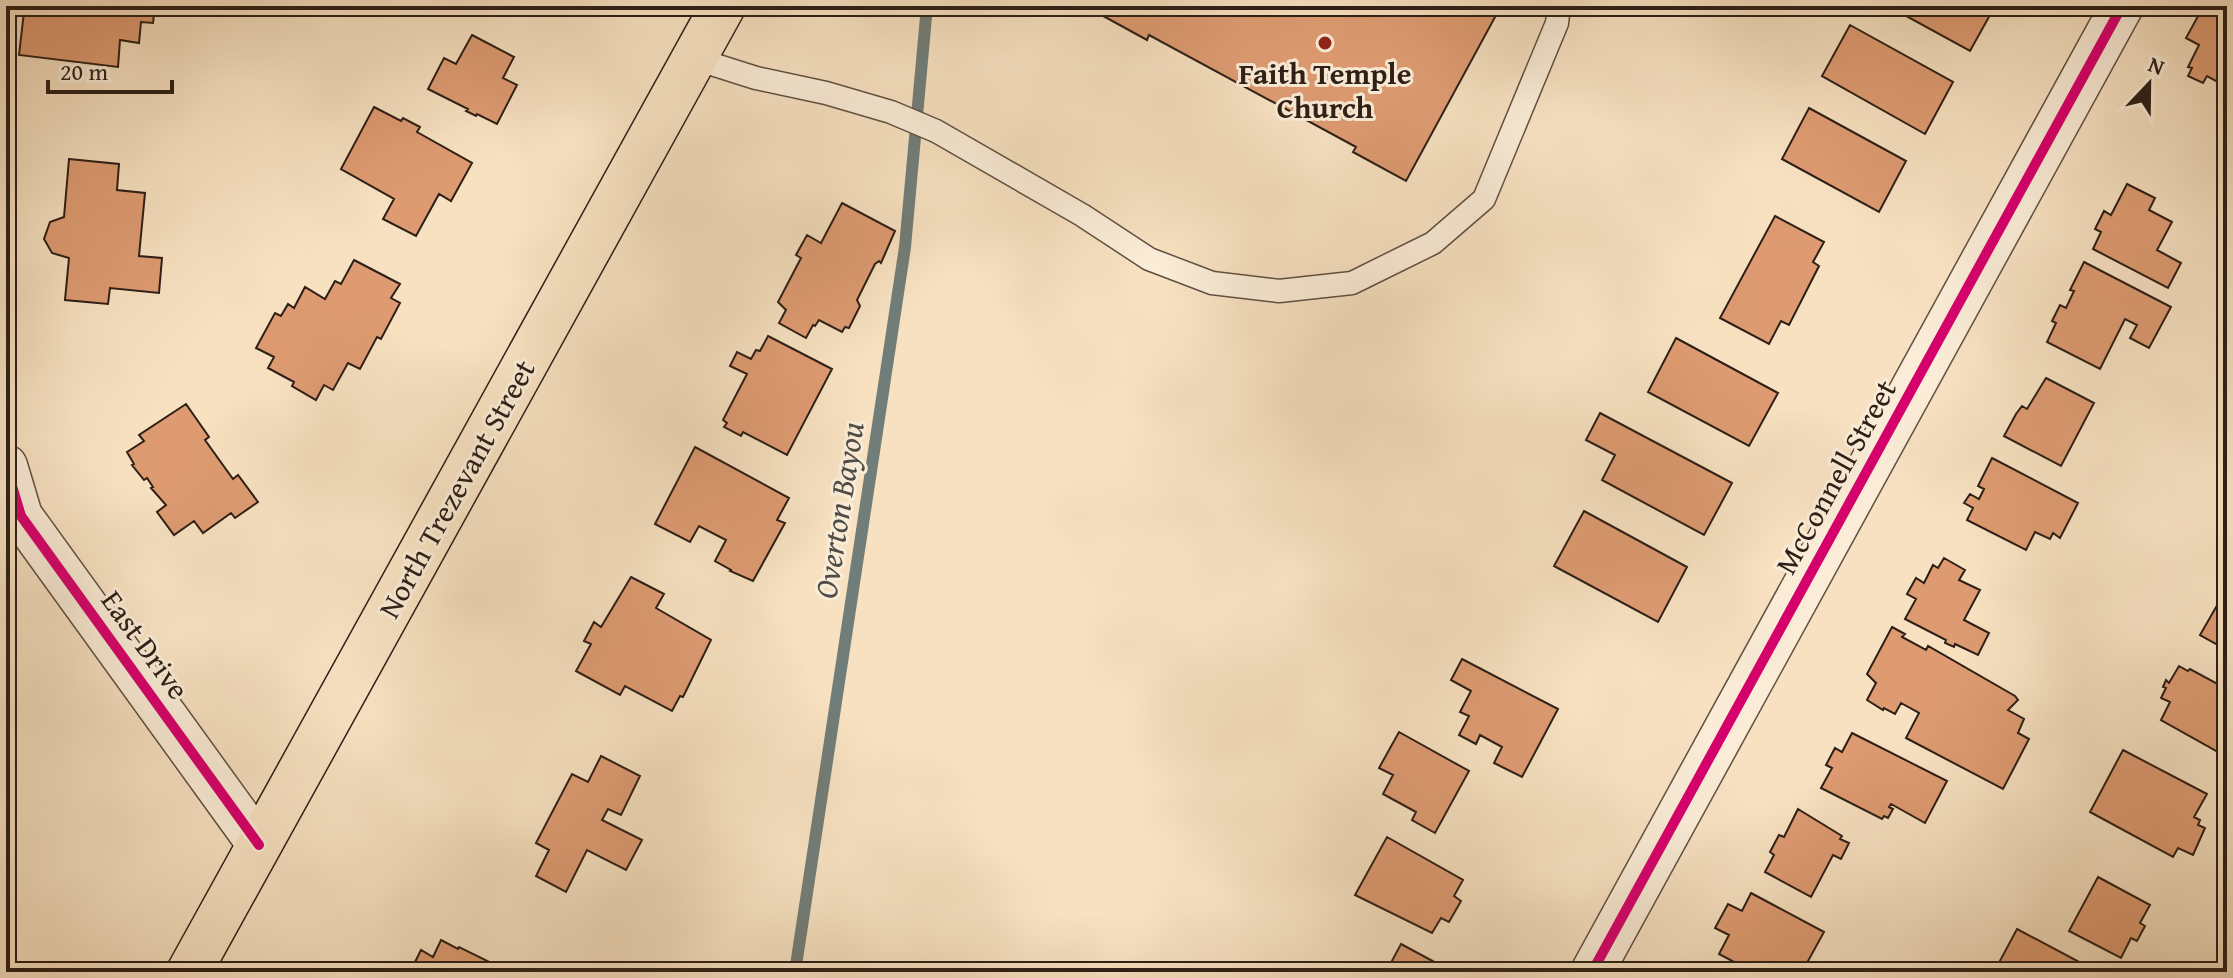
<svg xmlns="http://www.w3.org/2000/svg" width="2233" height="978" font-family="'Gentium Book Plus',serif">
<style>
.lines{fill:none;stroke-linecap:round;stroke-linejoin:round}
.stream{stroke:#717d78;stroke-width:12}
.building{fill:#de9b72;stroke:#2d1e16;stroke-width:2}
.lane-casing{stroke:#604f41;stroke-width:25}
.street-casing{stroke:#604f41;stroke-width:45}
.primary-casing{stroke:#2d1e16;stroke-width:47}
.lane{stroke:#faecd7;stroke-width:22}
.street{stroke:#faecd7;stroke-width:42}
.primary{stroke:#f7e1c1;stroke-width:44}
.cycleway-casing{stroke:#faecd7;stroke-width:15}
.cycleway{stroke:#d6006c;stroke-width:10}
.poi-dot{fill:#8f2418;stroke:#faecd7;stroke-width:3}
.labels{text-anchor:middle;stroke-width:6;stroke-linejoin:round;paint-order:stroke}
.poi-label{font-size:30px;font-weight:bold;fill:#2d1e16;stroke:#faecd7}
.street-label{font-size:30px;fill:#2d1e16;stroke:#faecd7}
.water-label{font-size:32px;font-style:italic;fill:#4f4d47;stroke:#faecd7}
</style>
<rect width="100%" height="100%" fill="#f7e1c1"/>
<filter id="stains"><feTurbulence type="fractalNoise" baseFrequency=".0025" numOctaves="4"/><feColorMatrix values="0 0 0 0 .2 0 0 0 0 .09 0 0 0 0 .02 0 0 0 .5 -.17"/></filter>
<radialGradient id="worn" r=".72"><stop offset=".6" stop-color="#630" stop-opacity="0"/><stop offset="1" stop-color="#630" stop-opacity=".3"/></radialGradient>
<g class="lines">
<!-- stream -->
<path class="stream" d="M795 972 905 247 927 6"/>
</g>
<!-- building -->
<path class="building" d="M47 6H155L153 23 141 22 139 43 120 40 118 67 19 55 24 12 46 15Z
M1085 6H1501L1406 181 1353 152 1356 147 1149 35 1147 40Z
M1888 6H1995L1970 51Z
M2203 7 2227 19V87L2207 76 2203 83 2188 76 2192 68 2188 67 2199 45 2186 38Z
M1850 25 1953 82 1925 134 1822 76Z
M472 35 514 57 503 78 517 85 497 124 477 114 476 116 466 111 468 109 428 89 444 58 456 64Z
M374 107 401 121 403 118 420 127 417 132 472 163 451 201 439 194 416 236 383 219 394 199 341 169Z
M1809 108 1906 161 1879 212 1782 159Z
M69 159 119 164 117 190 145 193 139 256 162 258 159 293 110 288 108 304 65 300 69 258 52 253 44 239 50 222 64 217Z
M2127 184 2155 198 2149 210 2172 222 2157 250 2181 263 2168 288 2093 249 2101 232 2095 229 2104 211 2111 215Z
M842 203 895 231 881 263 879 261 875 264 857 300 860 306 849 328 845 327 842 332 819 320 815 326 813 325 806 338 779 323 786 310 778 302 801 258 796 255 807 235 821 243Z
M1775 216 1824 242 1813 262 1819 266 1789 325 1781 321 1769 344 1720 318Z
M354 260 400 284 391 298 400 303 381 339 377 337 360 369 348 363 333 390 324 385 316 400 292 386 294 382 268 368 274 357 256 348 275 313 281 316 288 304 294 308 305 287 325 299 335 281 341 284Z
M2084 262 2171 307 2149 348 2130 338 2137 325 2125 319 2100 369 2047 342 2056 323 2052 321 2060 305 2066 308 2074 291 2070 290Z
M768 336 832 369 787 455 743 432 741 436 724 427 727 423 723 420 747 374 730 366 737 352 751 359 756 350 760 351Z
M1676 338 1778 393 1749 446 1648 392Z
M2046 378 2094 403 2061 466 2004 436 2016 414 2022 406 2027 409Z
M186 404 209 437 205 440 233 479 238 475 258 502 235 518 231 513 203 533 194 521 174 535 157 512 166 505 151 488 153 487 147 478 144 480 132 465 134 464 127 452 144 441 139 435Z
M1600 413 1732 483 1704 535 1602 480 1615 455 1586 440Z
M695 447 789 498 777 520 785 523 753 581 730 571 731 570 715 561 726 540 699 526 690 542 655 524Z
M1992 458 2078 503 2060 538 2053 533 2050 539 2035 532 2026 550 1967 520 1973 508 1964 503 1970 494 1979 499 1984 489 1978 486Z
M1584 511 1687 567 1658 622 1554 566Z
M1944 558 1965 570 1959 580 1980 590 1964 620 1989 633 1978 655 1955 644 1954 647 1945 643 1946 640 1905 619 1916 599 1907 594 1916 578 1924 583 1933 565 1938 568Z
M631 577 664 594 656 608 711 640 683 697 680 696 672 711 625 686 620 695 576 671 591 644 584 641 594 622 601 627Z
M2227 588V650L2200 635Z
M1892 627 1905 634 1902 637 1926 650 1928 646 2015 696 2018 700 2008 710 2024 719 2018 733 2029 739 2003 789 1906 738 1919 713 1901 703 1895 714 1884 708 1883 710 1867 700 1876 683 1867 674Z
M1462 659 1558 709 1522 777 1494 763 1502 747 1480 735 1476 744 1459 735 1469 716 1460 712 1471 691 1451 680Z
M2179 666 2188 671 2190 669 2227 689V757L2161 720 2170 702 2161 698 2166 688 2163 687 2166 680 2169 683Z
M1399 732 1469 771 1435 833 1412 820 1416 812 1383 794 1393 775 1379 768Z
M1852 733 1947 781 1925 823 1891 804 1889 807 1893 809 1888 818 1884 816 1882 819 1821 788 1832 768 1826 765 1835 748 1842 752Z
M2123 750 2207 794 2194 817 2200 820 2198 825 2205 828 2193 855 2178 848 2173 857 2090 812Z
M601 756 640 776 621 815 608 809 602 820 642 840 626 870 587 850 566 892 536 876 549 850 536 843 572 774 588 782Z
M1798 809 1842 836 1840 839 1849 843 1841 859 1833 855 1811 897 1765 872 1774 855 1770 852 1779 835 1784 837Z
M1387 837 1463 880 1454 896 1461 901 1449 922 1441 918 1432 933 1355 895Z
M2098 877 2150 905 2140 923 2145 926 2137 941 2131 938 2121 958 2069 931Z
M1751 893 1824 932 1802 972 1790 966 1789 972H1753L1719 954 1729 935 1715 928 1728 904 1742 911Z
M2017 929 2098 972H1994Z
M441 940 458 949 459 947 510 972H410L421 950 433 957Z
M1401 944 1453 972H1386Z"/>
<g class="lines">
<defs>
<path id="lane" d="M696 59 756 78 826 93 891 112 936 131 1082 215 1149 259 1212 283 1279 291 1352 283 1433 243 1484 199 1557 23 1559 6"/>
<path id="street" d="M6 466 21 516 259 845
M1592 972 2122 6"/>
<path id="primary" d="M189 972 723 6"/>
</defs>
<!-- lane casing -->
<use href="#lane" class="lane-casing"/>
<!-- street casing -->
<use href="#street" class="street-casing"/>
<!-- primary casing -->
<use href="#primary" class="primary-casing"/>
<!-- lane -->
<use href="#lane" class="lane"/>
<!-- street -->
<use href="#street" class="street"/>
<!-- primary -->
<use href="#primary" class="primary"/>
<defs>
<path id="cycleway" d="M6 466 21 516 259 845
M1592 972 2122 6"/>
</defs>
<!-- cycleway casing -->
<use href="#cycleway" class="cycleway-casing"/>
<!-- cycleway -->
<use href="#cycleway" class="cycleway"/>
</g>
<!-- markers -->
<circle class="poi-dot" cx="1325" cy="43" r="8"/>
<g class="labels">
<!-- poi labels -->
<g class="poi-label">
<text x="1325" y="84">Faith Temple<tspan x="1325" dy="34">Church</tspan></text>
</g>
<!-- street labels -->
<g class="street-label">
<text transform="translate(1836 477) rotate(-61)" y="10">McConnell Street</text>
<text transform="translate(457 489) rotate(-61)" y="10">North Trezevant Street</text>
<text transform="translate(145 645) rotate(54)" y="10">East Drive</text>
</g>
<!-- water labels -->
<g class="water-label">
<text transform="translate(839 510) rotate(-81)" y="11">Overton Bayou</text>
</g>
</g>
<!-- margin -->
<rect width="2233" height="978" fill="none" stroke="#f7e1c1" stroke-width="32"/>
<rect x="8" y="8" width="2217" height="962" fill="none" stroke="#2d1e16" stroke-width="4"/>
<rect x="16" y="16" width="2201" height="946" fill="none" stroke="#2d1e16" stroke-width="2"/>
<!-- north arrow -->
<g transform="translate(2149 84) rotate(22)" stroke="#faecd7" stroke-width="6" paint-order="stroke">
<path d="M0-6L14 30L0 20L-14 30Z" fill="#2d1e16"/>
<text y="-12" font-size="22" font-weight="bold" text-anchor="middle" fill="#2d1e16">N</text>
</g>
<!-- scale -->
<path d="M48 80v12h124v-12" fill="none" stroke="#2d1e16" stroke-width="4"/>
<text x="60" y="80" font-size="24" fill="#2d1e16" stroke="#faecd7" stroke-width="6" paint-order="stroke">20 m</text>
<rect width="100%" height="100%" filter="url(#stains)"/>
<rect width="100%" height="100%" fill="url(#worn)"/>
</svg>
